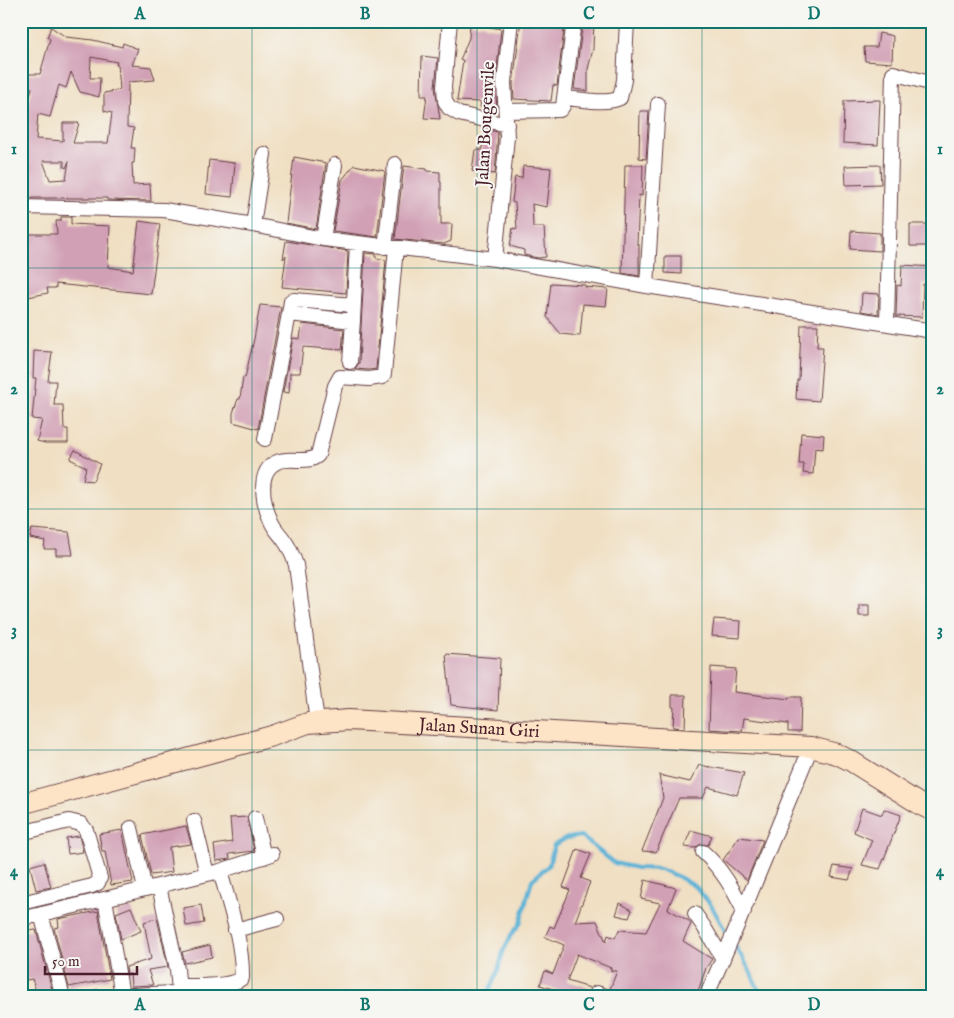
<svg xmlns="http://www.w3.org/2000/svg" width="954" height="1018" font-family="'IM FELL English',serif">
<style>
.lines{fill:none;stroke-linecap:round;stroke-linejoin:round}
.stream{stroke:#5ab2d7;stroke-width:4}
.building{fill:#d1a0b5;fill-rule:evenodd}
.street-casing{stroke:#633c42;stroke-width:16}
.secondary-casing{stroke:#633c42;stroke-width:22}
.street{stroke:#fff;stroke-width:14}
.secondary{stroke:#fee4c6;stroke-width:20}
.grid{fill:none;stroke:#0f766e;stroke-width:1;stroke-opacity:0.55}
.labels{text-anchor:middle;stroke-width:4;stroke-linejoin:round;paint-order:stroke}
.street-label{font-size:18px;fill:#4a1f2b;stroke:#f6f6f2}
.neatline{fill:none;stroke:#0f766e;stroke-width:2}
.grid-label{font-size:16px;text-anchor:middle;font-weight:bold;fill:#0f766e}
</style>
<rect width="100%" height="100%" fill="#f6f6f2"/>
<filter id="ink" filterUnits="userSpaceOnUse"><feTurbulence type="fractalNoise" baseFrequency=".02" numOctaves="2"/><feDisplacementMap in="SourceGraphic" scale="10" xChannelSelector="R" yChannelSelector="G"/><feConvolveMatrix kernelMatrix="1 2 1 2 8 2 1 2 1" color-interpolation-filters="sRGB"/></filter>
<filter id="wash" filterUnits="userSpaceOnUse"><feTurbulence type="fractalNoise" baseFrequency=".0096" numOctaves="4" result="noise"/><feDisplacementMap in="SourceGraphic" scale="20" xChannelSelector="R" yChannelSelector="G"/><feGaussianBlur stdDeviation="1.12" result="paint"/><feColorMatrix in="noise" values="0 0 0 0 0 0 0 0 0 0 0 0 0 0 0 0 0 1.4 0 .05"/><feComposite in="paint" operator="in"/></filter>
<g filter="url(#wash)">
<rect width="100%" height="100%" fill="#f0dfc2"/>
<g class="lines">
<!-- stream -->
<path class="stream" d="M734 944 749 969 762 997
M486 997 497 974 503 952 511 935 520 924 532 880 549 865 554 845 567 838 581 836 614 863 637 868 660 869 679 877 696 887 711 905 728 936"/>
</g>
<g id="blocks">
<!-- building -->
<path class="building" d="M521 21H565L557 86 553 85 551 101 514 99 513 84Z
M583 21H594L593 49 588 69V91L574 89Z
M470 23 485 25V26L501 29 494 96 496 97 497 108 480 107 481 102 457 101 463 60H460L469 38Z
M51 27 66 37 93 40 122 47 123 43 138 49 132 65 151 67 155 80 128 82 127 127 134 128 131 148H135L134 163H132L133 185 150 184 151 201 107 200V198H21V115H25L32 88 23 85 25 74H40L50 39 47 37ZM91 57 117 62 116 65H118L120 90 104 93V111L112 113 108 143H73L79 123H63V141L36 139 38 114 50 117 59 85 66 88 71 72 80 92 99 97 100 78H90ZM43 161H64V167L66 168 69 161 66 179 50 180Z
M879 33 893 36 892 63 865 61 864 47H877Z
M422 56 438 58 435 87 440 119 424 118 427 96H421Z
M880 100 878 145 843 143 844 101Z
M640 111H649L646 159 639 158Z
M488 130 498 132 495 174 472 171 475 150H481Z
M294 157 326 163 316 229 286 223Z
M209 160 235 163 232 197 206 194Z
M354 165 385 171 377 237 333 231 342 180Z
M625 165H643L642 196 639 195 637 244H639V276L622 273Z
M880 165 881 184 846 185 845 166Z
M404 166 427 169V171L440 172V182H441V224H452L451 241 444 244 395 239Z
M523 166 551 168 547 207 532 204 533 227H544L546 257 538 258 524 255V250L510 246 513 228 517 229 515 203 512 202 515 177 522 178Z
M61 217H71V224L110 226 108 267 133 271 139 221 160 224 151 294 56 284V288H47L48 293 28 297 25 283H21V234H57L56 221H61Z
M910 224H933V246H910Z
M851 231 880 233V251L850 249Z
M286 241 348 251 346 293 282 287 286 256 283 259Z
M365 253 376 254V258L386 260 376 369 369 370 355 369 359 363Z
M665 256H681V274L665 273Z
M902 265 933 267V285L923 284 922 317 896 316 897 285 901 286Z
M551 283 585 285V287L608 289 606 306 583 304 580 336 561 334 547 317Z
M862 293 879 294 878 314 861 311Z
M260 305 281 307 258 429 233 422V413L238 399H240L243 377 245 378 254 339Z
M302 324 344 329 342 350 303 347 300 373H290L289 393 283 392 293 338 300 339Z
M801 325H818L817 347H823L819 401 796 399 797 380H799Z
M34 351 52 352 48 381H56L54 405H63L64 429H68V443H45L37 441 42 420 32 419 36 378H33Z
M801 433 824 435 823 449 815 448 813 474 803 473 804 464H799Z
M75 450 100 464 93 481 83 480 86 467 70 459Z
M32 529 69 532 73 555H56V549H44L45 541 30 538Z
M859 605H869V616H859Z
M714 619 741 621 740 638 712 636Z
M446 654 500 658 498 710 451 705Z
M711 667 736 669 734 692 789 699V697H801L800 732H788V724L744 718 742 731 709 729Z
M672 695H686L685 728 673 727 674 707H672Z
M699 765 744 773 737 795 708 787 703 798H679L656 852 642 851 663 798 659 775 690 782Z
M862 808 882 815 884 809 901 815 880 869 862 865 872 840 854 832Z
M247 817 254 851 229 854 230 859 216 861 214 845 232 842 230 818Z
M186 826 191 844 169 847 172 872 151 875 142 835Z
M122 830 133 882 111 885 105 851H102L99 834Z
M691 830 712 836 708 845 701 844 695 848 684 847Z
M79 836 83 852 68 854 66 838Z
M739 837 763 840 747 880 723 860Z
M577 849 591 854 581 878 590 882 575 922 597 921 606 942 608 935 615 938 619 930 646 932 660 903 641 899 645 880 676 888 668 909 689 921 691 924 683 941 712 959 706 968 696 997H617L615 992 610 989 617 971H611V968L577 954 567 981 590 988 589 990V997H579L540 985 545 971 553 974 564 945 545 937 550 926 554 928 570 890 563 887Z
M44 862 51 887 36 890 30 866Z
M834 866 853 869 849 880 831 877Z
M620 903 632 910 629 918 616 915Z
M201 905 204 923 186 926 183 908Z
M131 907 141 931 121 939 116 913Z
M98 911 110 979 69 987 54 928 59 927 58 919Z
M157 918 168 967 148 970 153 985 131 986 130 974 127 975 126 967 151 959 144 922Z
M36 930 54 997H38L32 979 21 981V948H25L21 932Z
M210 945 212 957 185 963 182 952Z"/>
</g>
</g>
<g filter="url(#ink)">
<use href="#blocks" fill-opacity="0" stroke="#633c42" stroke-width="1"/>
<g class="lines">
<defs>
<path id="street" d="M450 21 444 87 445 101 449 108 459 114 507 125
M565 98C582 99 605 105 620 98L624 80 627 21
M506 111 560 110 563 106 574 21
M21 207 164 210 253 225 323 239 495 259 647 286 933 331
M253 225 264 154
M323 239 335 165
M385 247 395 164
M495 259 507 137 504 82 511 21
M647 286 658 104
M289 314 291 301 294 300 353 305
M887 324 893 73 933 84
M350 362 353 321
M265 439 289 314 353 321 357 243
M317 722 296 565C293 556 290 548 284 540 280 534 274 529 271 521 263 504 256 471 277 462 290 456 308 465 318 455L335 386 340 377 369 379 382 377 384 374 396 248
M255 818 264 857
M194 821 207 874
M131 828 145 889
M21 833 69 821 81 824 86 830 100 878 98 883 92 886 21 903
M703 852C722 869 733 889 744 911
M105 899 122 995
M41 914 63 997
M695 914 704 927 723 959
M21 919 220 871 272 854
M235 930 277 919
M179 986C195 986 230 988 242 978 243 943 229 904 220 871
M597 993 608 997
M98 997 172 993H177L179 991 177 969 159 886
M706 997 737 926 811 747"/>
<g id="secondary">
<path id="s1" d="M21 804 272 736 308 723 349 720 811 747 837 754 851 761 921 805 933 811"/>
</g>
</defs>
<!-- street casing -->
<use href="#street" class="street-casing"/>
<!-- secondary casing -->
<use href="#secondary" class="secondary-casing"/>
<!-- street -->
<use href="#street" class="street"/>
<!-- secondary -->
<use href="#secondary" class="secondary"/>
</g>
</g>
<!-- grid -->
<path class="grid" d="M252 21V997M477 21V997M702 21V997M21 268H933M21 509H933M21 750H933"/>
<g class="labels">
<!-- street labels -->
<g class="street-label">
<text transform="translate(485 124) rotate(-87)" y="6">Jalan Bougenvile</text>
<text dy="6" stroke="none"><textPath href="#s1" startOffset="470">Jalan Sunan Giri</textPath></text>
</g>
</g>
<!-- margin -->
<rect width="954" height="1018" fill="none" stroke="#f6f6f2" stroke-width="55"/>
<!-- scale -->
<path d="M45 966v8h92v-8" fill="none" stroke="#4a1f2b" stroke-width="2.5"/>
<text x="52" y="966" font-size="15" fill="#4a1f2b" stroke="#f6f6f2" stroke-width="4" paint-order="stroke">50 m</text>
<rect x="28" y="28" width="898" height="962" class="neatline"/>
<g class="grid-label">
<text x="140" y="19">A</text>
<text x="365" y="19">B</text>
<text x="589" y="19">C</text>
<text x="814" y="19">D</text>
<text x="14" y="154">1</text>
<text x="940" y="154">1</text>
<text x="14" y="394">2</text>
<text x="940" y="394">2</text>
<text x="14" y="635">3</text>
<text x="940" y="635">3</text>
<text x="14" y="876">4</text>
<text x="940" y="876">4</text>
<text x="140" y="1010">A</text>
<text x="365" y="1010">B</text>
<text x="589" y="1010">C</text>
<text x="814" y="1010">D</text>
</g>
</svg>
